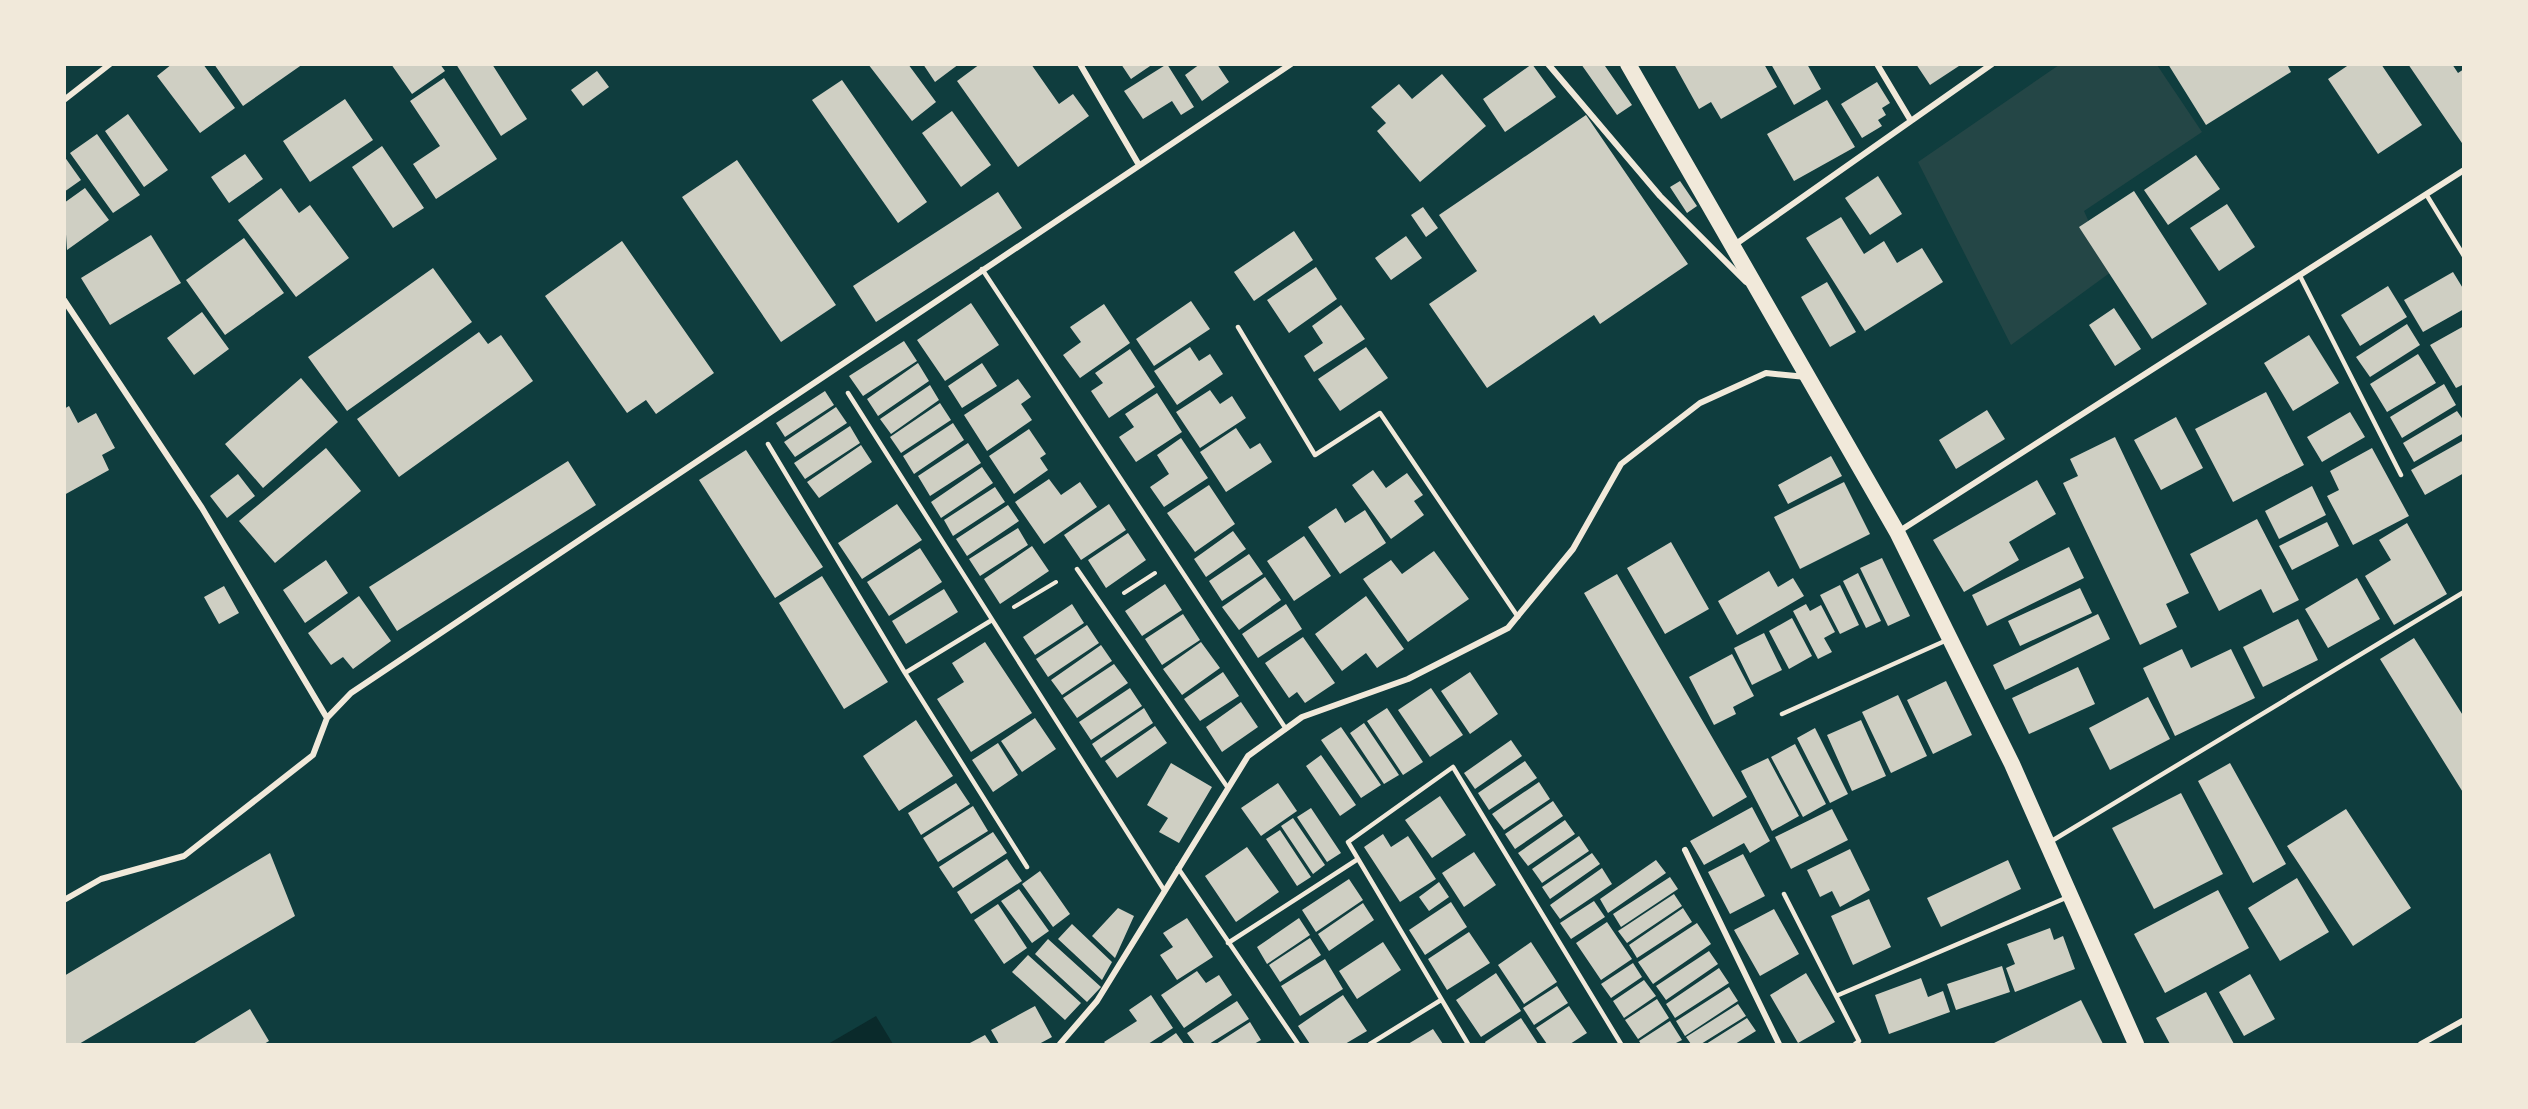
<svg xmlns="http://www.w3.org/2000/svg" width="2528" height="1109" font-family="'Nunito Sans',sans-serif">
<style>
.green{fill:#244646}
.water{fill:#0a2a2b}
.building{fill:#cfcfc3}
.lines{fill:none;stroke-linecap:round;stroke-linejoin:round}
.path{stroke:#f1e9da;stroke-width:4}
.service{stroke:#f1e9da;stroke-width:4.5}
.minor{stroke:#f1e9da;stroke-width:6}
.trunk{stroke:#f1e9da;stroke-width:16}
</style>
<rect width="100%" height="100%" fill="#0f3d3e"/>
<!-- green -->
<path class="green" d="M2059 65H2157L2202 132 2084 211 2111 272 2011 345 1918 162Z"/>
<!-- water -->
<path class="water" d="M876 1016 893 1044H828Z"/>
<!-- building -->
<path class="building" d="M172 64H203L235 108 200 133 157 76Z
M214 64H303L243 106Z
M391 64H440L445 71 412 94Z
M456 64H492L527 119 501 136Z
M868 64H908L936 102 912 121Z
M923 64H959L935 82Z
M980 64H1031L1059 104 1073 94 1089 116 1018 167 957 81Z
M1121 64H1153L1131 79Z
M1167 64 1194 107 1181 115 1172 101 1143 119 1124 91Z
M1200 64H1217L1229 82 1202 101 1185 75Z
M1532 64 1556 97 1505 132 1483 99Z
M1581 64H1608L1605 66 1632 105 1617 115Z
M1674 64H1764L1777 87 1721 119 1711 102 1699 109Z
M1771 64H1807L1821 89 1794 105Z
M1916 64H1962L1930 85Z
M2168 64H2287L2291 72 2206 125Z
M2350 64H2381L2422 125 2378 154 2328 79Z
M2408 64H2452L2458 73 2464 69V146Z
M597 71 609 87 583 106 571 90Z
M1442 74 1486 126 1420 182 1377 131 1386 123 1371 107 1399 84 1412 99Z
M444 78 497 159 436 199 413 164 440 146 410 101Z
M842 80 927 202 898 223 812 100Z
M1877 82 1890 103 1882 108 1886 115 1878 120 1882 126 1862 138 1841 104Z
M345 99 373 140 310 182 283 141Z
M1827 100 1855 147 1794 181 1767 134Z
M952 111 991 165 961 187 922 133Z
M128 114 168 170 144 187 105 131Z
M1586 115 1688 264 1600 324 1594 315 1487 388 1429 304 1477 271 1439 215Z
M97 134 140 195 113 213 70 153Z
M382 146 424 208 393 228 352 167Z
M245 154 263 179 229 203 211 177Z
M2196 155 2220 189 2168 225 2144 190Z
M64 156 81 180 64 192Z
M737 160 836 305 781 342 682 197Z
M1878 176 1902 214 1870 235 1845 198Z
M1680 181 1697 206 1687 213 1670 187Z
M85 188 109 220 67 250 64 203Z
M281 188 299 213 310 205 349 258 296 297 238 220Z
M2134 191 2207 304 2152 339 2079 227Z
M998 192 1022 228 876 322 853 286Z
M2227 204 2255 247 2219 271 2190 228Z
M1423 207 1438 228 1426 237 1411 215Z
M1841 217 1864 254 1884 241 1897 263 1922 248 1943 282 1865 331 1806 238Z
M1294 231 1313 260 1254 301 1234 272Z
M151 235 181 283 110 325 81 278Z
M1406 236 1422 258 1391 280 1375 258Z
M244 238 284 293 225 335 186 280Z
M622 241 714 373 656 414 646 400 627 413 545 296Z
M1316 267 1337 299 1289 333 1267 300Z
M433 268 472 322 347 411 308 357Z
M2453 272 2464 290V309L2423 332 2404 300Z
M1827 282 1856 332 1830 347 1801 297Z
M2388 286 2407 317 2360 346 2341 315Z
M1191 301 1210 329 1154 366 1136 339Z
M971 303 999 345 945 381 917 340Z
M1104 304 1130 343 1080 378 1063 355 1081 342 1070 327Z
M1341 305 1365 339 1314 372 1304 356 1323 343 1312 326Z
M2114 308 2141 349 2115 366 2089 325Z
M202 312 229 349 194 375 167 338Z
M2407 324 2420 345 2370 377 2356 357Z
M2464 326V384L2456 388 2430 345Z
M479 332 488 344 501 335 533 381 399 477 357 419Z
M2309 335 2339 383 2293 411 2264 363Z
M904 341 917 361 863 396 849 376Z
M1190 347 1199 361 1210 354 1223 374 1177 405 1154 371Z
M1366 347 1388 378 1340 411 1318 379Z
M1130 349 1155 387 1109 418 1091 391 1103 383 1095 373Z
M2418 354 2436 383 2387 412 2370 384Z
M918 363 929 381 878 416 867 399Z
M982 363 997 386 962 408 948 386Z
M301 378 338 422 263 488 225 444Z
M1018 379 1031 397 1021 404 1032 420 987 451 964 415Z
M2444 384 2456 405 2402 438 2390 417Z
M930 385 939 400 891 434 880 419Z
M1210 390 1220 404 1232 396 1246 418 1200 448 1176 412Z
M825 391 834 405 785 437 776 423Z
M2266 392 2304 465 2233 502 2195 429Z
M1157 393 1182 432 1136 462 1119 437 1134 427 1125 414Z
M940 403 951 420 901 453 890 437Z
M69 406 78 423 96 413 115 448 102 455 109 470 64 495V409Z
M836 407 847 423 795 457 784 442Z
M1987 410 2005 439 1956 469 1939 440Z
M2457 411 2464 421V433L2414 462 2403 443Z
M2350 412 2365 437 2322 462 2307 437Z
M2176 417 2203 468 2161 490 2134 440Z
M953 423 964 440 914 474 903 456Z
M850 426 860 443 805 479 794 463Z
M1236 428 1250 449 1260 443 1272 462 1226 492 1200 452Z
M1029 429 1046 454 1040 458 1048 470 1014 494 989 456Z
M2115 437 2189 593 2166 604 2177 627 2140 645 2063 483 2078 476 2070 459Z
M1181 438 1208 478 1164 507 1150 487 1169 474 1157 455Z
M2464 440V473L2425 495 2411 470Z
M968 443 981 463 930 496 918 476Z
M861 445 872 462 819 498 807 482Z
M326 448 361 491 275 563 239 521Z
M2372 448 2409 516 2353 545 2327 496 2339 490 2330 471Z
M746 450 823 567 775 598 699 480Z
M1831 456 1842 476 1788 504 1778 485Z
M568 461 596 505 397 631 369 587Z
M982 467 993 483 941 518 931 502Z
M1373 470 1386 488 1407 473 1423 495 1414 501 1424 515 1391 539 1352 485Z
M238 474 255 496 227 518 210 496Z
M1049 479 1061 495 1080 482 1097 507 1044 544 1015 502Z
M2037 480 2056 514 2009 542 2019 560 1964 592 1933 540Z
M1844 482 1870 534 1800 569 1774 517Z
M1209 485 1235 524 1195 552 1167 513Z
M2312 486 2326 515 2279 539 2265 511Z
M995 487 1005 502 953 536 944 520Z
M897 504 922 540 862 579 838 543Z
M1109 504 1126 530 1081 560 1064 535Z
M1008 505 1019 521 967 556 956 539Z
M1336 508 1345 523 1365 510 1386 543 1340 574 1308 527Z
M2257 519 2299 600 2273 613 2261 589 2219 611 2190 554Z
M2327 522 2339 546 2292 570 2279 546Z
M2407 523 2447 594 2394 625 2365 576 2391 560 2379 540Z
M1018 528 1028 545 980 576 969 559Z
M1233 531 1246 549 1206 577 1194 559Z
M1128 533 1146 560 1106 588 1088 560Z
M1304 536 1331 576 1294 601 1267 561Z
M1671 542 1709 609 1665 634 1627 568Z
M1032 546 1049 571 1000 604 984 579Z
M2069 547 2084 578 1987 626 1972 595Z
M920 548 942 582 889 616 867 582Z
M1434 551 1469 599 1408 642 1363 579 1391 560 1402 574Z
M1249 554 1263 574 1222 601 1209 581Z
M1882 558 1910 616 1888 626 1860 568Z
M326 560 348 593 305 623 283 590Z
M1769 571 1778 587 1793 578 1804 596 1737 635 1718 601Z
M1858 573 1881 621 1866 628 1843 581Z
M1617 574 1747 797 1713 817 1584 593Z
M822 576 888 682 844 709 779 603Z
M1265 577 1281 600 1239 630 1222 607Z
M2357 578 2380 619 2328 648 2305 609Z
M1165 584 1182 610 1142 636 1125 611Z
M1840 585 1859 625 1840 634 1820 595Z
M224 586 239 613 219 624 204 597Z
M2080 588 2092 613 2020 646 2008 621Z
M944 589 958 612 906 644 892 621Z
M359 596 391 641 353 669 343 657 331 665 308 633Z
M1366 596 1404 649 1377 668 1366 653 1342 671 1315 634Z
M1072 604 1084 623 1035 655 1023 637Z
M1286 604 1302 629 1258 658 1242 634Z
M1806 604 1810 611 1821 605 1835 632 1824 638 1832 652 1818 659 1793 611Z
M1183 614 1200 640 1162 665 1145 639Z
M2098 614 2110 639 2005 690 1993 665Z
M1792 618 1812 656 1789 669 1769 631Z
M2298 619 2318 660 2263 687 2243 647Z
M1087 625 1099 643 1048 677 1036 659Z
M1764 633 1782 670 1752 685 1734 648Z
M1303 637 1335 683 1305 703 1297 692 1289 698 1265 663Z
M2414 638 2464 717V794L2380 659Z
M985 642 1032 713 971 752 937 699 964 682 952 663Z
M1201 642 1220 668 1182 695 1163 669Z
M1101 645 1112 661 1062 695 1051 680Z
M2182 649 2191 668 2231 649 2255 698 2175 736 2143 668Z
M1732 654 1754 696 1733 707 1736 714 1714 725 1689 677Z
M1114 664 1128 683 1077 718 1063 698Z
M2078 667 2095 704 2029 734 2012 698Z
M1223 672 1239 696 1200 721 1184 699Z
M1470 672 1498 714 1470 734 1441 691Z
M1946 681 1972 735 1933 754 1907 700Z
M1130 688 1142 706 1091 740 1079 722Z
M1431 688 1463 735 1430 757 1398 710Z
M1898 695 1927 756 1891 773 1862 712Z
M2148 697 2170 739 2110 770 2089 728Z
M1241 702 1258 727 1222 752 1206 727Z
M1144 708 1153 723 1101 758 1092 744Z
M1387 708 1423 762 1403 775 1367 721Z
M1035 718 1056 749 1022 772 1001 741Z
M916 720 953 776 899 811 863 756Z
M1861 720 1886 776 1852 791 1827 735Z
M1364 723 1399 775 1384 784 1350 733Z
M1155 726 1167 743 1117 778 1105 761Z
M1341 727 1381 785 1361 798 1321 740Z
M1815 728 1848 794 1830 803 1797 738Z
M1511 740 1522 756 1475 789 1464 773Z
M998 743 1018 775 993 792 972 760Z
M1795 744 1826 804 1803 817 1771 757Z
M1321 755 1356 805 1340 816 1306 766Z
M1768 758 1799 816 1772 831 1741 771Z
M1525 761 1537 778 1489 810 1478 793Z
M1171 763 1212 787 1179 843 1159 832 1168 818 1147 805Z
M2230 763 2286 864 2253 883 2198 781Z
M1539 782 1550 799 1504 830 1492 814Z
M956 783 970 804 921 835 908 813Z
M1278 783 1297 811 1261 836 1241 808Z
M2181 793 2223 874 2154 909 2112 828Z
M1440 796 1466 835 1432 858 1405 820Z
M1553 801 1563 816 1515 849 1505 834Z
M973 806 988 831 938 862 923 838Z
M1752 807 1770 841 1750 853 1744 843 1704 865 1690 841Z
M1311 808 1341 853 1327 862 1297 817Z
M1832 809 1848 840 1791 869 1775 837Z
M2346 809 2411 908 2353 946 2287 846Z
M1293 818 1325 865 1313 874 1281 826Z
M1565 820 1575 834 1528 866 1518 853Z
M1280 830 1311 877 1297 886 1266 839Z
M993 832 1007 853 953 888 939 867Z
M1383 834 1391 847 1408 836 1436 879 1400 902 1364 847Z
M1579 836 1589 851 1542 883 1532 869Z
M1247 847 1279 892 1236 922 1205 876Z
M1850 849 1870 890 1840 907 1832 891 1820 897 1807 870Z
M1474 852 1496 885 1464 907 1442 873Z
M270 853 295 916 79 1044H64V976Z
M1592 853 1600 864 1550 899 1542 887Z
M1743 854 1765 896 1730 914 1708 872Z
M1007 859 1022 881 971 914 957 892Z
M1656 860 1666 873 1608 913 1600 899Z
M2008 860 2021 889 1941 927 1927 898Z
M1602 868 1612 884 1560 919 1550 905Z
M1040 871 1070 914 1053 927 1022 884Z
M1670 877 1678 889 1621 927 1613 914Z
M2297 878 2329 932 2280 961 2248 908Z
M1349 879 1363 900 1316 932 1302 910Z
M1439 882 1449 897 1429 911 1419 897Z
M1019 889 1049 931 1032 943 1001 901Z
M2218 890 2249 948 2165 993 2134 934Z
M1674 894 1682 906 1627 943 1618 931Z
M1869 899 1891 947 1853 965 1831 916Z
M1594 901 1605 917 1571 939 1560 923Z
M1451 902 1467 927 1425 955 1409 930Z
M1363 903 1374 920 1329 951 1318 934Z
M998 904 1027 948 1004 964 974 920Z
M1118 908 1134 916 1115 958 1092 936Z
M1683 908 1692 922 1637 958 1629 945Z
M1774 909 1799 954 1760 976 1734 930Z
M1187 918 1213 957 1177 980 1160 955 1173 947 1163 933Z
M1299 918 1310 935 1267 964 1257 947Z
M1607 922 1632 959 1601 980 1576 943Z
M1697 923 1711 944 1653 984 1638 962Z
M1072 924 1112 962 1102 980 1058 939Z
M2050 928 2054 940 2063 936 2075 969 2015 992 2006 968 2015 964 2007 944Z
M1469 932 1490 963 1447 990 1428 959Z
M1310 938 1321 955 1280 982 1269 965Z
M1048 939 1101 987 1087 1002 1035 954Z
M1383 942 1401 970 1357 999 1339 971Z
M1531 942 1557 982 1524 1004 1498 965Z
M1709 951 1718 964 1666 1000 1656 986Z
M1028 955 1081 1003 1065 1020 1012 972Z
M1325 959 1343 989 1300 1016 1281 986Z
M1633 963 1642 977 1611 998 1601 984Z
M2002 966 2010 992 1956 1010 1947 984Z
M1719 968 1729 983 1675 1018 1666 1004Z
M1197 971 1206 983 1219 975 1232 995 1184 1028 1161 995Z
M1496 973 1521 1011 1481 1037 1456 1000Z
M1806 973 1835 1022 1798 1043 1770 995Z
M2250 974 2275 1019 2244 1036 2219 992Z
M1921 978 1928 997 1943 991 1950 1012 1889 1034 1875 995Z
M1644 980 1656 996 1624 1018 1613 1001Z
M1557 986 1568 1003 1534 1025 1523 1008Z
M1729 987 1738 1001 1685 1036 1676 1021Z
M2206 992 2234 1044H2170L2156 1018Z
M1151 995 1173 1028 1148 1044H1106L1104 1042 1137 1021 1129 1010Z
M1343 995 1367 1031 1345 1044H1310L1298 1026Z
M1657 999 1669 1018 1638 1039 1625 1020Z
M2081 1000 2103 1044H1992Z
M1237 1001 1249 1019 1209 1044H1195L1187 1033Z
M1738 1004 1746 1016 1701 1044H1691L1686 1037Z
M1035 1006 1052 1037 1039 1044H999L991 1030Z
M1569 1006 1587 1033 1570 1044H1547L1536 1028Z
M250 1009 269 1041 264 1044H193Z
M1521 1018 1538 1044H1486L1485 1042Z
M1747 1018 1756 1031 1735 1044H1706Z
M1670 1021 1682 1040 1674 1044H1641L1639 1041Z
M1250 1022 1261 1040 1254 1044H1216Z
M1433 1029 1443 1044H1408Z
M1176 1033 1184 1044H1160Z
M985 1035 991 1044H968Z"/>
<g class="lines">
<!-- path -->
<path class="path" d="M1124 593 1155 573
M1014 607 1056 582"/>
<!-- service -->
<path class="service" d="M2426 194 2464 256
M982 269 1286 729
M2300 276 2401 475
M1238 327 1315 455 1380 413 1518 617
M848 393 1164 890
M768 444 905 673 1027 867
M1077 569 1228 788
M905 673 992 620
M1782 714 1947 640
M2050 842 2464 592
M1178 868 1298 1044
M1784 894 1859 1041 1855 1044
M1228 943 1358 859
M1836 996 2068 897
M1370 1044 1441 1000
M1468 1044 1348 842 1453 767 1621 1044"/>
<!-- minor -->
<path class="minor" d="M1080 64 1139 165
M1548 64 1660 196 1746 282
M1877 64 1911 121
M64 100 110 64
M1733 246 1992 64
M64 300 202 508 327 718
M1898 532 2464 170
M1685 850 1779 1044
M64 900 101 879 184 856 313 755 327 718 351 693 1291 64
M1060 1044 1097 1001 1248 756 1302 717 1408 679 1508 628 1573 549 1621 464 1700 403 1766 373 1806 377
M2421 1044 2464 1020"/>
<!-- trunk -->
<path class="trunk" d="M1628 64 1897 532 2012 764 2136 1044"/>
</g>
<!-- border -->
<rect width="2528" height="1109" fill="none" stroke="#f1e9da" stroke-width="132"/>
</svg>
